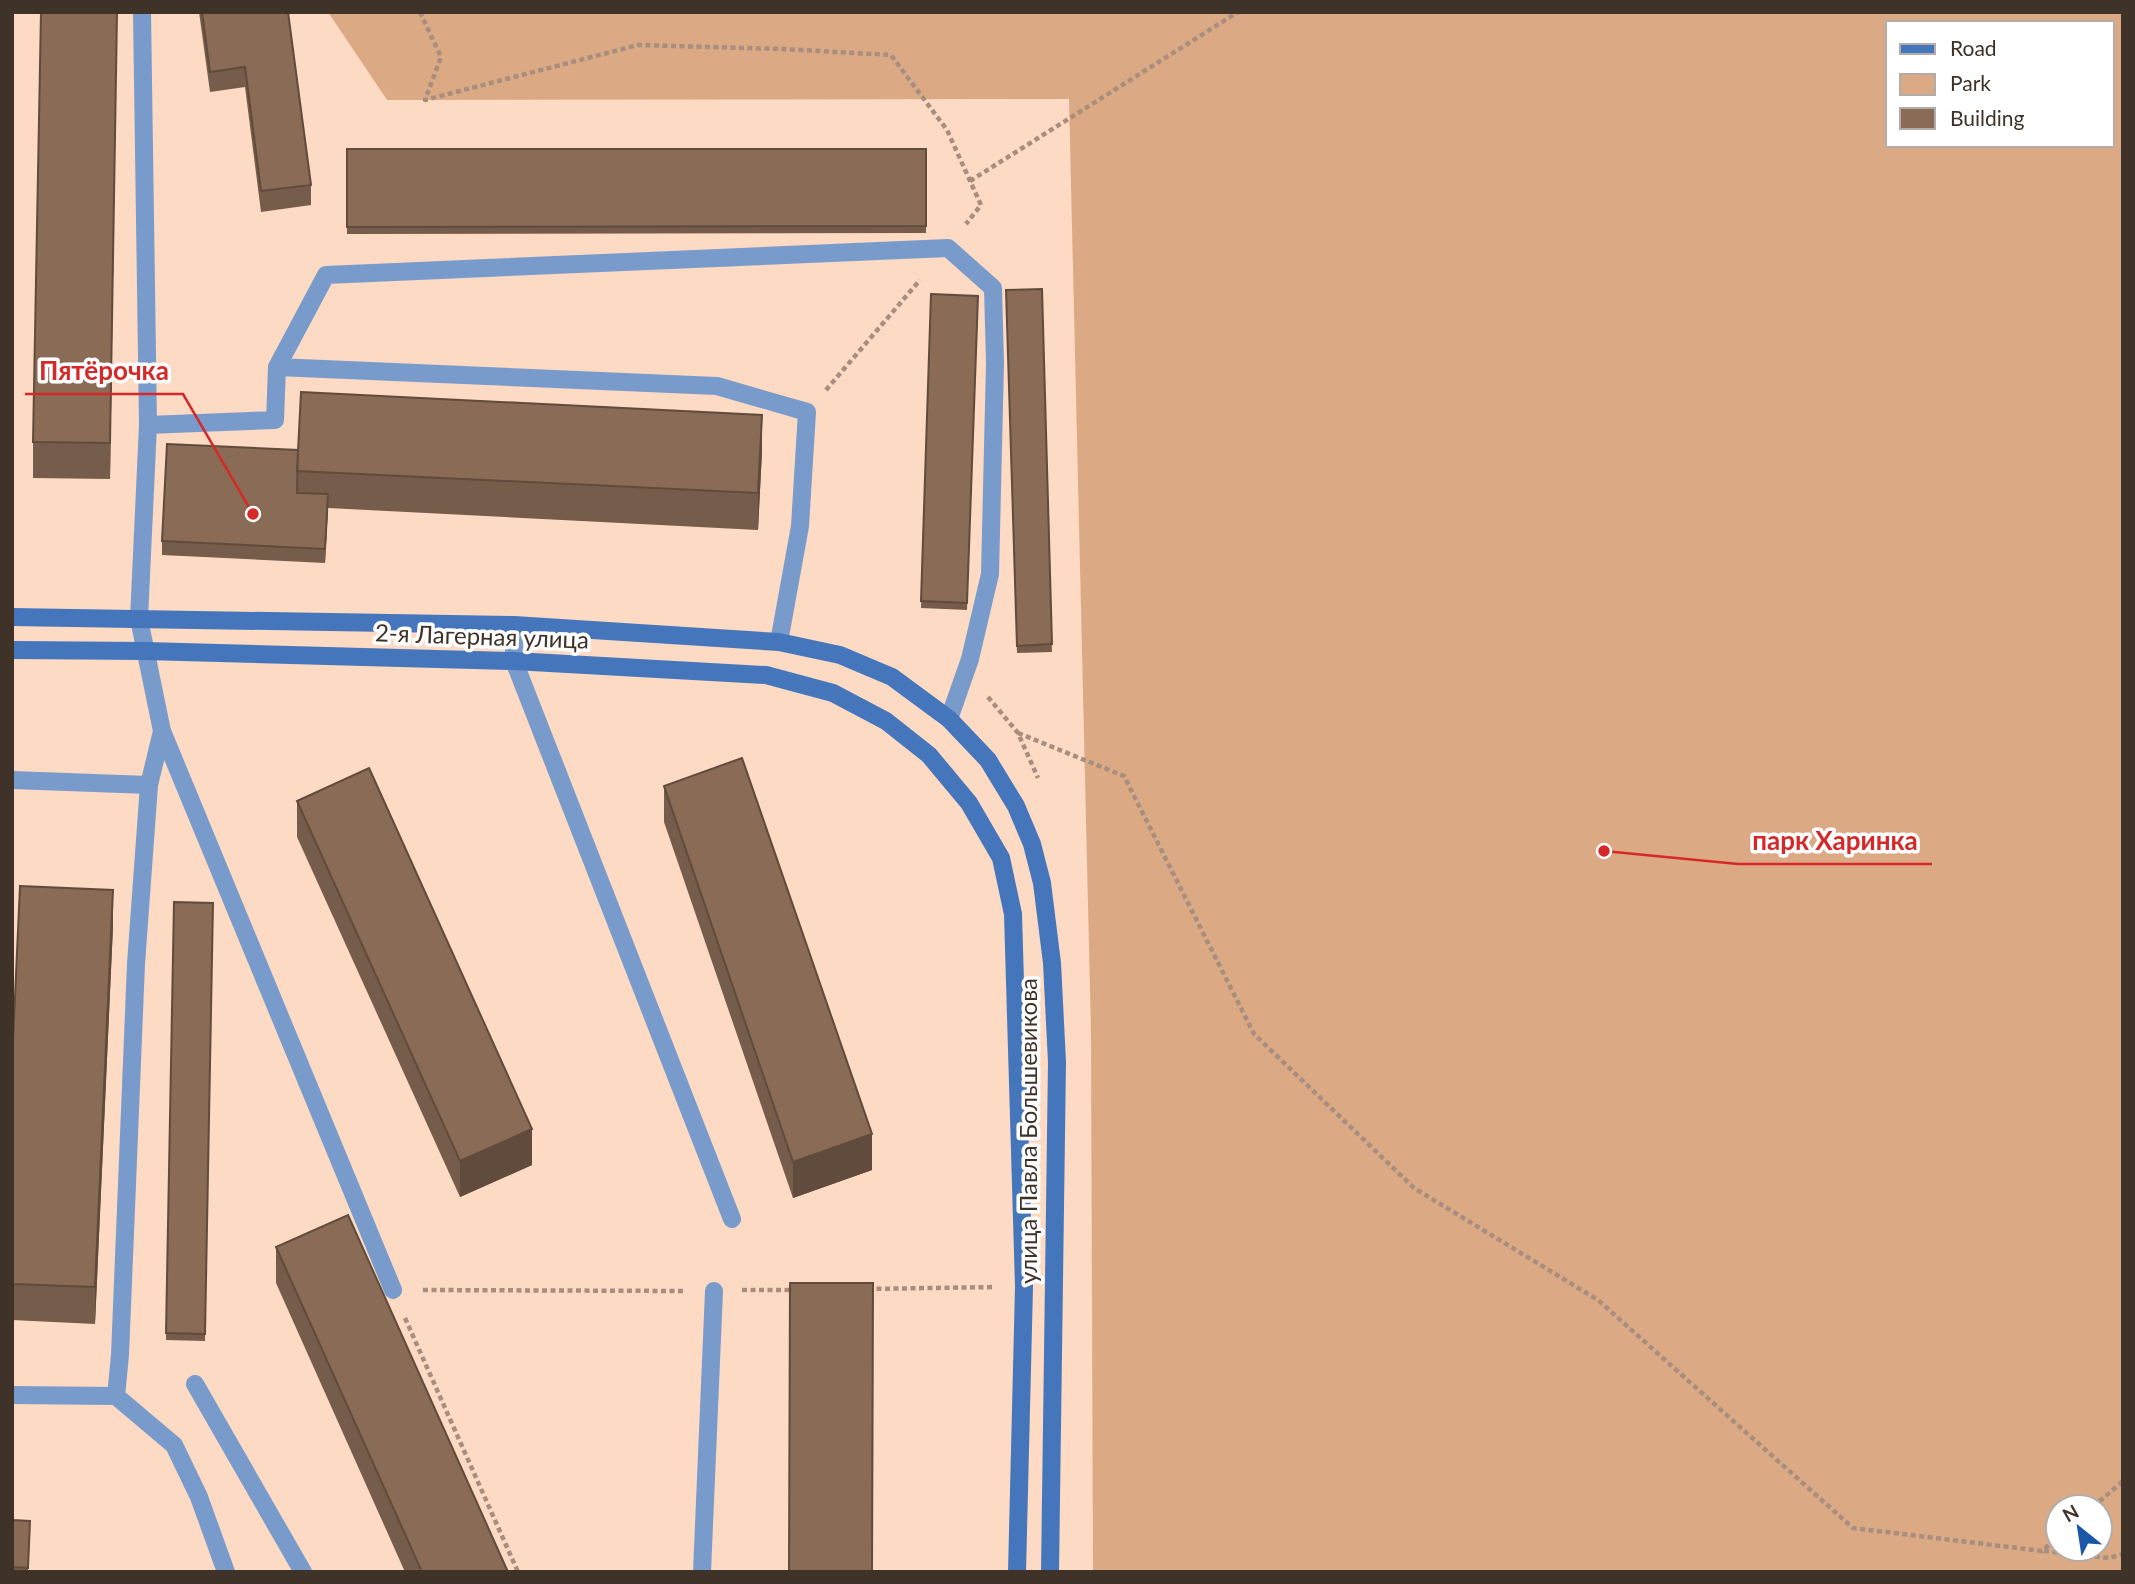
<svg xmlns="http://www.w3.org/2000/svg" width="2135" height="1584" font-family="Lato,sans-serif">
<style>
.green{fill:#dca985;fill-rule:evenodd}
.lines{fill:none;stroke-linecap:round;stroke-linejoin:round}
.path{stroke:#a78e7e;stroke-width:4.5;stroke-dasharray:5 3.5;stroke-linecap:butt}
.service{stroke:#799bcb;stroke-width:18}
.secondary{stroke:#4576bc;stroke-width:18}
.wall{fill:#765c4a}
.shaded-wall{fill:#604b3c}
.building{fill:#896b56;stroke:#604b3c;stroke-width:2}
.labels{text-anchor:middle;stroke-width:7;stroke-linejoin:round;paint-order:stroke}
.street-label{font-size:24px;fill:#3f3229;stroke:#fff}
.leader{fill:none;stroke:#d62828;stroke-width:2.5}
.callout-dot{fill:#d62828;stroke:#fff;stroke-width:2.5}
.callout-label{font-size:26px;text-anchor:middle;font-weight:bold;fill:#d62828;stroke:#fff;stroke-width:7;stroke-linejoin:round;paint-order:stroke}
</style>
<rect width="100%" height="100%" fill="#fcdac3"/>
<!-- green -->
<path class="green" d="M328 12H2123V1572H1093L1091 1032 1069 99 387 100ZM1888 23H2112V145H1888ZM2058 1507H2100V1549H2058Z"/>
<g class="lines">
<!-- path -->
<path class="path" d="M420 12 441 57 425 100 638 45 783 49 891 55 947 130 981 205 966 224
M970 181 1238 12
M826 390 920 280
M988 697 1018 733 1038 778
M1018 733 1124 776 1254 1034 1414 1188 1598 1300 1853 1528 2042 1551 2058 1537
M868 1289 995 1287
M423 1290 684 1291
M742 1290H796
M405 1318 518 1572
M2093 1507 2123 1481
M2044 1551 2109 1558 2123 1554"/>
<!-- service -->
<path class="service" d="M142 12 148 425
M277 367 326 275 948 248 993 288 995 363 990 574 970 659 949 719
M514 625V661L732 1219
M162 731 149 785 136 964 120 1355 116 1396 174 1445 199 1497 226 1572
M12 780 149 785
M393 1290 162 731 139 619 148 425 275 420 277 367 717 386 807 412 800 526 779 642
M195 1384 303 1572
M12 1395 116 1396
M702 1572 714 1291"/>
<!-- secondary -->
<path class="secondary" d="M12 617 514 625 779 642 840 655 892 677 949 719 988 760 1016 806 1032 844 1042 883 1052 963 1057 1062 1050 1572
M12 650 145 651 514 661 766 675 833 693 886 721 929 755 969 803 1001 858 1013 914 1024 1287 1017 1572"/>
</g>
<!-- wall -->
<path class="wall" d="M117 12 110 479 33 478V442Z
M199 12H288L311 185V205L261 212 245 87 210 92Z
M347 149H926V233L347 234Z
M1042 289 1052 652 1017 653 1006 290Z
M931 294 978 296 967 610 921 608Z
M298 450 762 451 758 530 328 508 325 563 162 555V541Z
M664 786 872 1170 793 1198 664 822Z
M297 801 532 1165 460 1197 297 837Z
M174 902 213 903 205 1341 166 1340Z
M113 926 95 1324 12 1320V1064Z
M276 1247 508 1572H405L276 1283Z
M12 1520 30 1535 28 1572H12Z"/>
<!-- shaded-wall -->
<path class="shaded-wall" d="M117 12 110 479V443Z
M762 415V451L758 530V493Z
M328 494V508L325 563V549Z
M113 890V926L95 1324V1287Z
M532 1129V1165L460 1197V1161Z
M872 1134V1170L793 1198V1162Z"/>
<!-- building -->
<path class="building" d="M41 12H117L110 443 33 442Z
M202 12H288L311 185 261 191 245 67 210 72Z
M347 149H926V226L347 227Z
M1042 289 1052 644 1017 646 1006 290Z
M931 294 978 296 967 603 921 601Z
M301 392 762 415 758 493 297 471Z
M167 444 298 450 297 493 328 494 325 549 162 541Z
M742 758 872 1134 793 1162 664 786Z
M369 768 532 1129 460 1161 297 801Z
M20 886 113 890 95 1287 12 1284V1064Z
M174 902 213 903 205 1334 166 1333Z
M348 1215 508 1572H422L276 1247Z
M790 1283H873L872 1572H789Z
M12 1520 30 1521 28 1568 12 1567Z"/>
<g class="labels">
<!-- street labels -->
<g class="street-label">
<text transform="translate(482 637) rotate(2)" y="8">2-я Лагерная улица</text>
<text transform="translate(1029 1131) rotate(-90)" y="8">улица Павла Большевикова</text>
</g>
</g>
<!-- callouts -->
<path class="leader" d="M253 514L183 394H25M1604 851L1738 864H1932"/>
<g class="callout-dot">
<circle cx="253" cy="514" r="7"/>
<circle cx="1604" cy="851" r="7"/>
</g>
<g class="callout-label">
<text x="104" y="380">Пятёрочка</text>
<text x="1835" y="850">парк Харинка</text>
</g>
<!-- border -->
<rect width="2135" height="1584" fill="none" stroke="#3f3229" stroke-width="28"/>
<!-- legend -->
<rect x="1886" y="21" width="228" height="126" fill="#ffffff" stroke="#b2ada9" stroke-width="2"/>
<rect x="1900" y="44" width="35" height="10" fill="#4576bc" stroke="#b2ada9" stroke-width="2"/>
<text x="1950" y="56" font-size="21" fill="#3f3229">Road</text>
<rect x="1900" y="74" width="35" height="21" fill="#dca985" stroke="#b2ada9" stroke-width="2"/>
<text x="1950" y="91" font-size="21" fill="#3f3229">Park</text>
<rect x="1900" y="108" width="35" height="21" fill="#896b56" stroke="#b2ada9" stroke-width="2"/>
<text x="1950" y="126" font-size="21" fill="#3f3229">Building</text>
<!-- north arrow -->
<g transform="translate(2079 1528) rotate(330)"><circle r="33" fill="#ffffff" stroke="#b2ada9" stroke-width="2"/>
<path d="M0-5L12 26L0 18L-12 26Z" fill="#1a57a8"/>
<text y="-10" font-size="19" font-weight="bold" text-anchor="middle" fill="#3f3229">N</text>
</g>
</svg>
